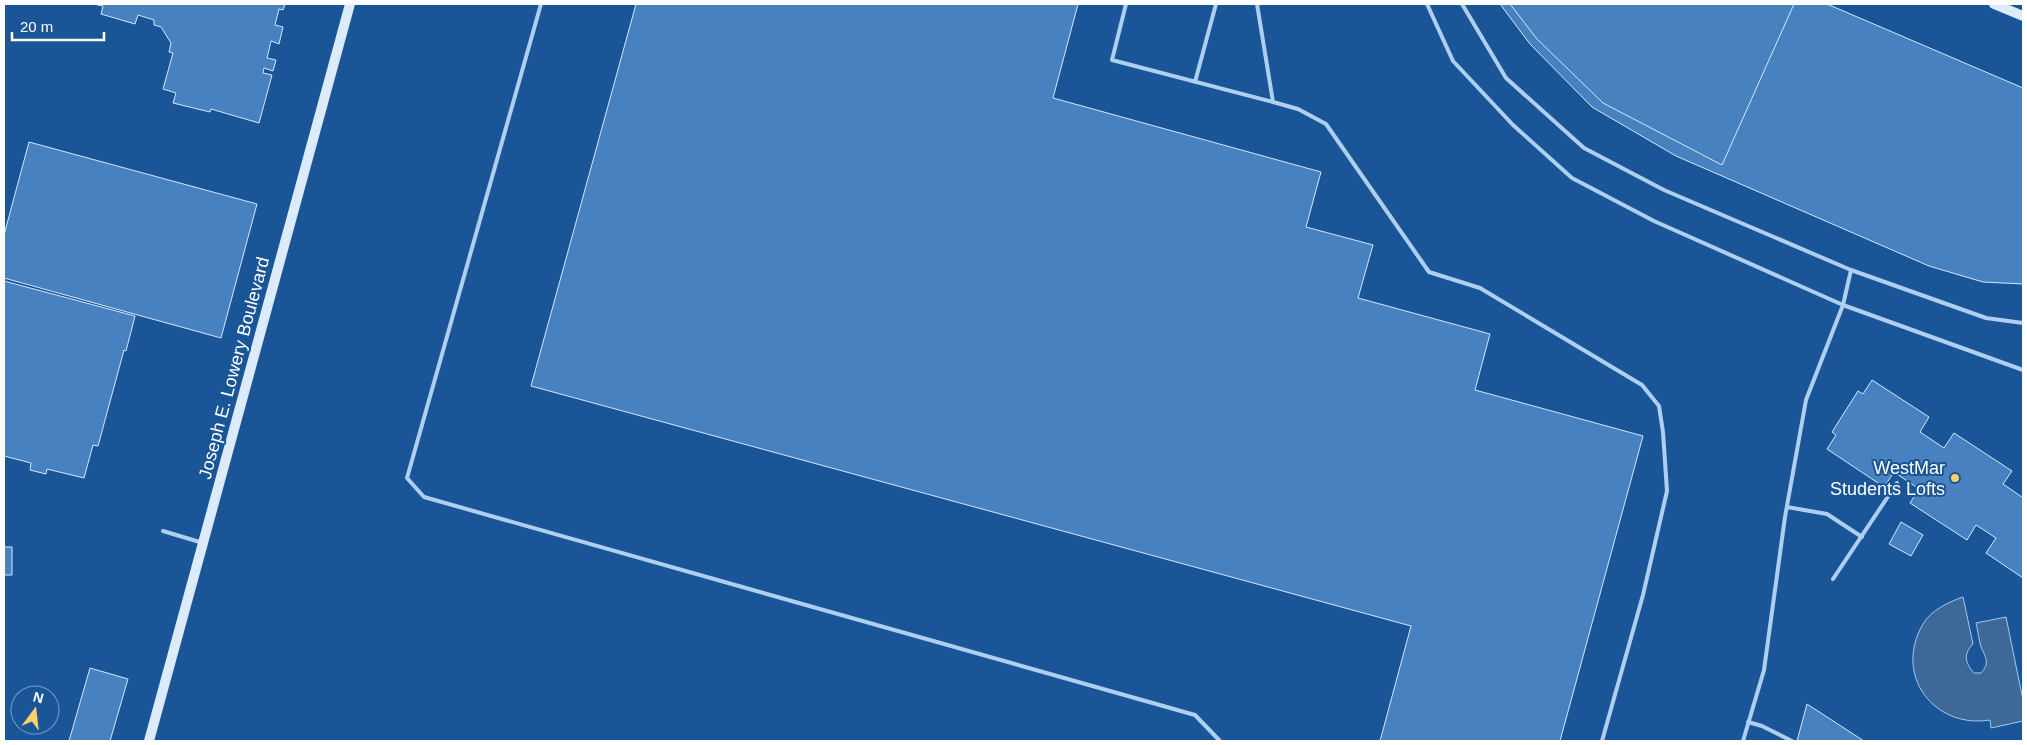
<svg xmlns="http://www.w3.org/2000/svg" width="2027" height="745" font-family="Helvetica,sans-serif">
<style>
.water{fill:#3e6897;stroke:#a1caf2}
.building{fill:#4881bf;stroke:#d5e8fb}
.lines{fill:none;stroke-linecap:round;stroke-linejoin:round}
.lane{stroke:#aecff0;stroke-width:4}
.secondary{stroke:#dcebfb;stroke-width:10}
.poi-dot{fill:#ffcf6d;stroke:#1a5697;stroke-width:2}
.labels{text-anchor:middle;stroke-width:4;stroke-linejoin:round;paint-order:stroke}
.street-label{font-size:18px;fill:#fff;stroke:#1a5697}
.poi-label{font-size:18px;fill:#fff;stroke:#1a5697;text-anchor:end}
</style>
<rect width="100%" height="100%" fill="#1a5697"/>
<!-- water -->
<path class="water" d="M1963 597 1973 644C1963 654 1965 663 1974 673H1981C1990 663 1986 658 1981 647 1979 640 1978 631 1976 623L2006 617 2023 700V721L1991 728 1990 720C1934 729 1893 675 1923 624 1931 610 1949 602 1963 597Z"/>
<!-- building -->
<path class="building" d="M93 4H285L283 10 279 9 275 25 283 27 279 44 271 41 267 58 276 60 273 71 264 68 263 73 272 75 259 123 211 109 210 112 173 103 176 93 163 89 173 53 169 52 171 43 161 27 154 25V20L138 15 135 24 101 14 103 6Z
M636 4H1078L1053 98 1321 172 1306 227 1373 245 1358 298 1490 334 1475 390 1643 436 1560 741H1380L1411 626 531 386Z
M1500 4H1827L2023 88V284L1983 282 1929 266 1676 156 1592 107 1530 44Z
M1510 4H1794L1722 165 1603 103 1537 39Z
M29 142 257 204 221 338 4 278V235Z
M4 281 135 316 126 351 124 350 98 446 93 445 84 478 47 469 46 474 30 470 31 463 4 456Z
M1872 380 1929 417 1920 432 1944 448 1954 433 2012 471 2003 484 2022 497 2023 496V578L1986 553 1996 538 1976 525 1967 540 1910 503 1919 489 1894 472 1884 487 1827 449 1836 435 1832 432 1858 391 1863 394Z
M1901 522 1923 535 1911 556 1889 544Z
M4 547H12V575H4Z
M90 668 128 679 110 741H69Z
M1807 704 1864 741H1797Z"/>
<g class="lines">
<!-- lane -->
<path class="lane" d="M541 4 407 478 424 497 1195 715 1220 741
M1126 4 1112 60 1273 102
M1257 4 1273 102 1298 109 1326 124 1429 272 1480 288 1642 385 1659 406 1663 432 1667 491 1643 595 1602 741
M1427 4 1453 61 1513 125 1572 178 1654 221 1843 305 2023 370
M1462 4 1506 78 1584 148 1664 190 1851 270 1986 318 2023 323
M1195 82 1216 4
M1787 507 1827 514 1862 537
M163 531 203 543
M1833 579 1897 483
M1748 722 1762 726 1792 741
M1743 741 1764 670 1785 517 1806 400 1843 305 1851 270"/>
<!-- secondary -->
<path class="secondary" d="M1994 4 2023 16
M149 741 350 4"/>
</g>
<!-- markers -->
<circle class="poi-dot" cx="1955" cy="478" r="5"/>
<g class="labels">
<!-- street labels -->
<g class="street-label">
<text transform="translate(234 368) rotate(-75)" y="6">Joseph E. Lowery Boulevard</text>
</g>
<!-- poi labels -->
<g class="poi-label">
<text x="1945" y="474">WestMar<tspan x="1945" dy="21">Students Lofts</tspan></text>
</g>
</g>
<!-- border -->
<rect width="2027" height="745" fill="none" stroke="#ffffff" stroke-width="10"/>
<!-- north arrow -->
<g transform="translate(35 710) rotate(15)"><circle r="24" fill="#1a5697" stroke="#769ac1"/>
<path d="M0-4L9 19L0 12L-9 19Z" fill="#ffcf6d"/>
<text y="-8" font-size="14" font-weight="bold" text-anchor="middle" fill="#ffffff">N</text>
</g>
<!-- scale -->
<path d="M12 32v8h92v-8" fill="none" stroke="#ffffff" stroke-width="2.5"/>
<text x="20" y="32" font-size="15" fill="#ffffff" stroke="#1a5697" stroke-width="4" paint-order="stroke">20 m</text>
</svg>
